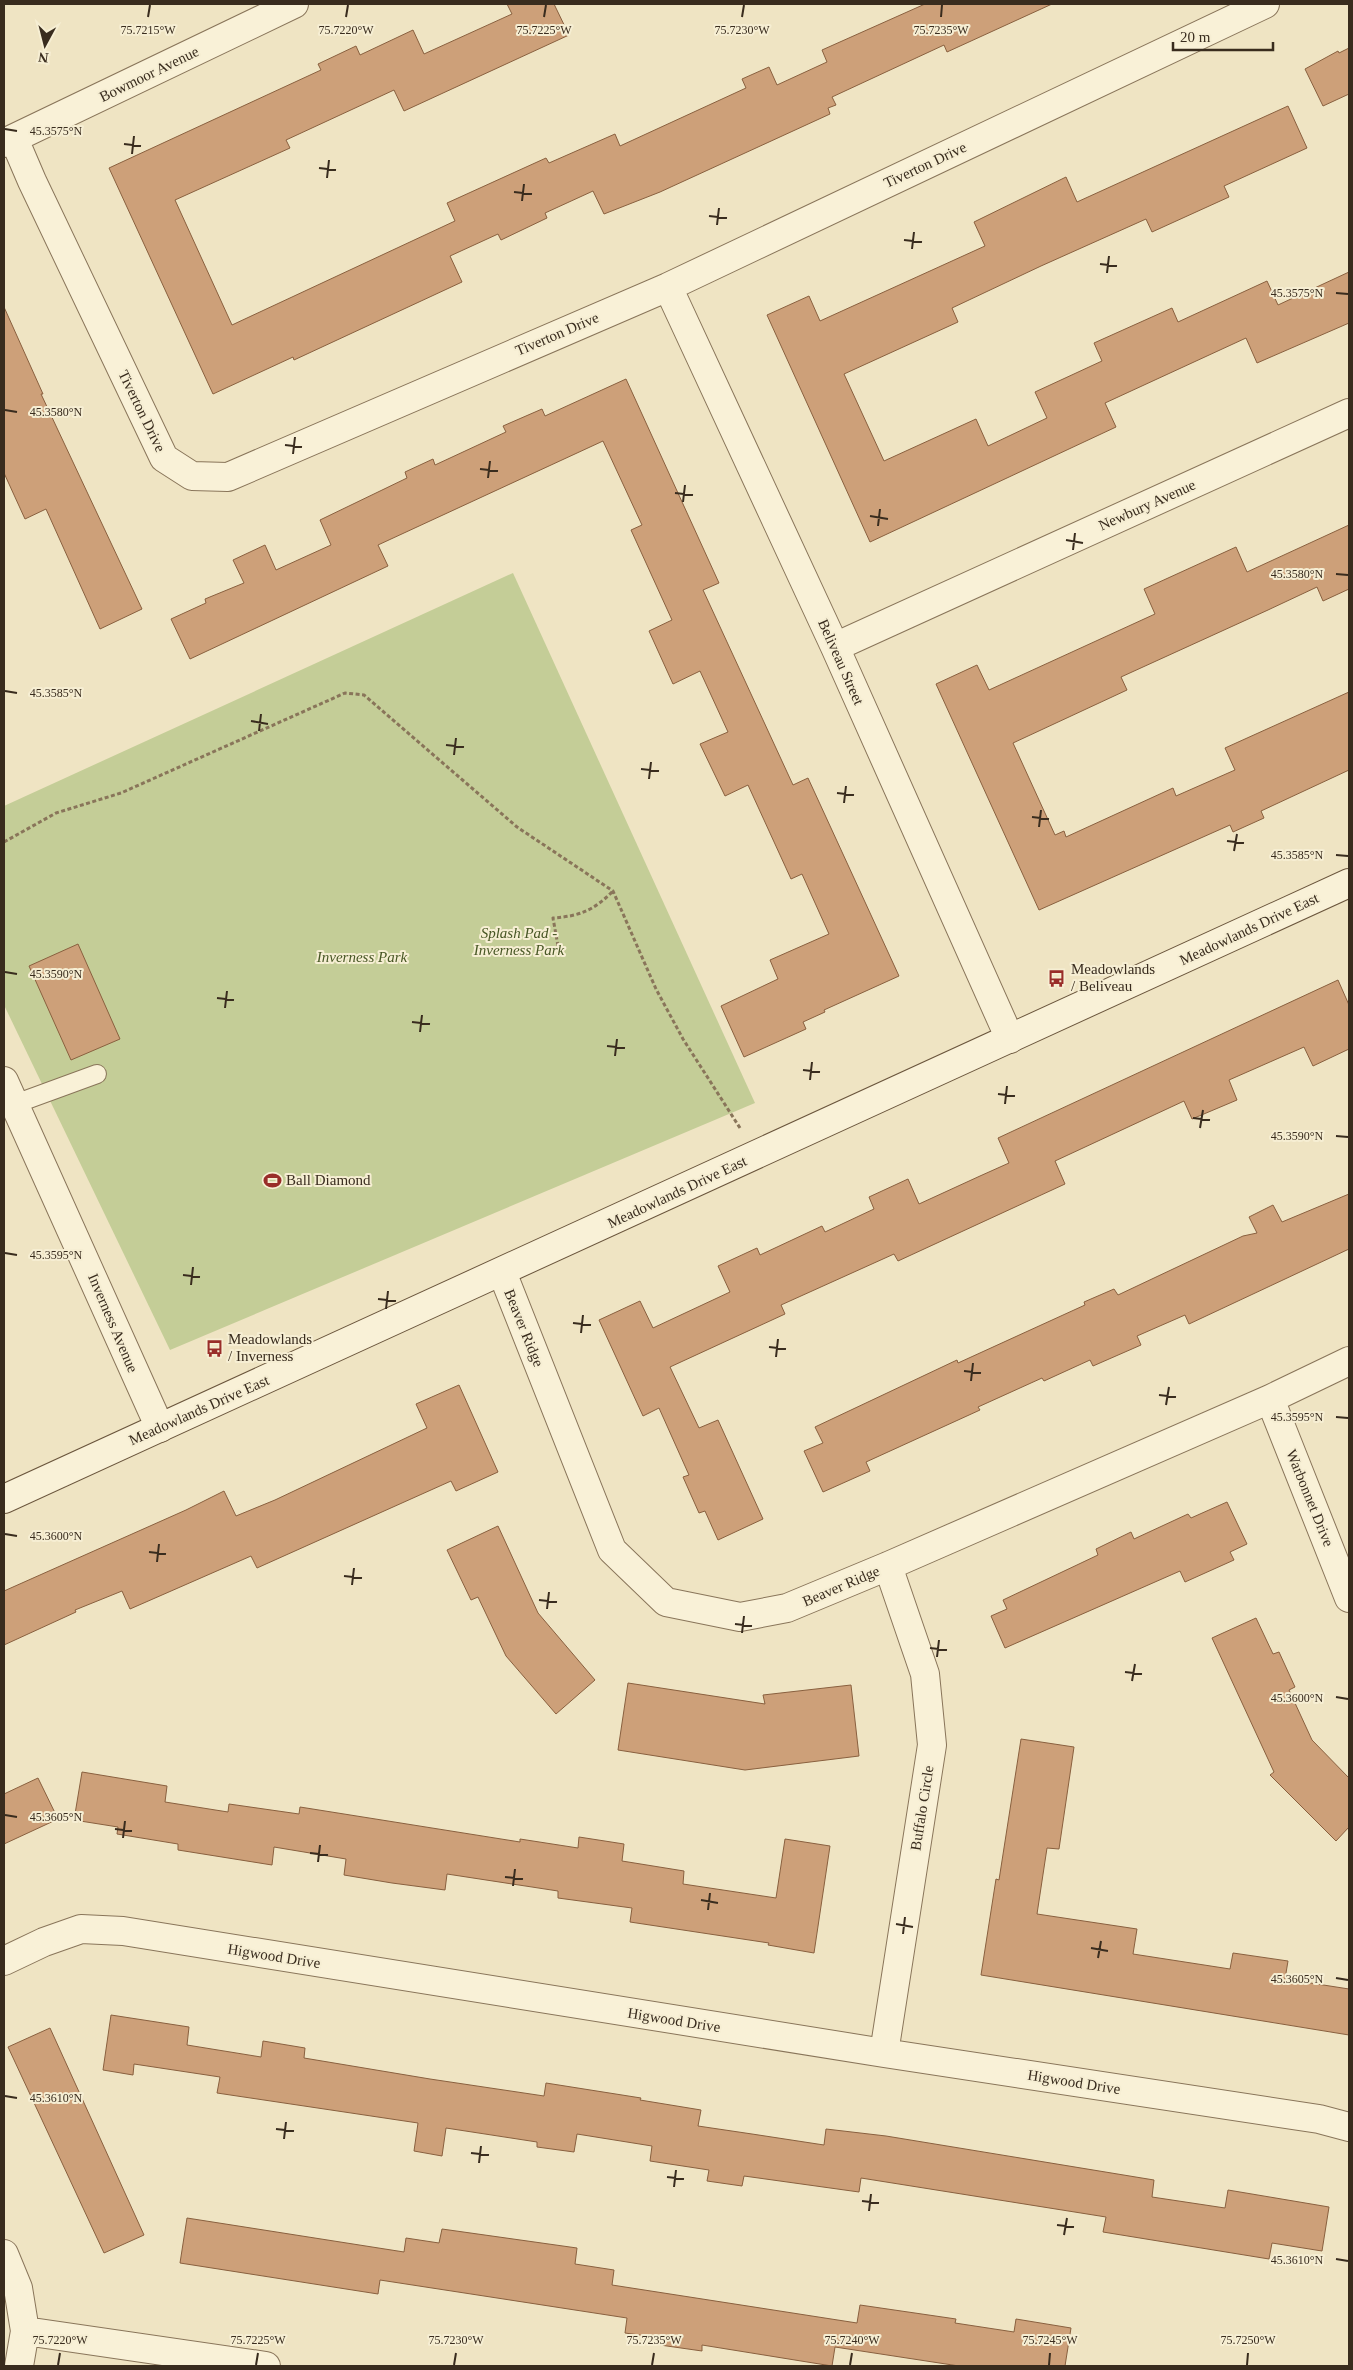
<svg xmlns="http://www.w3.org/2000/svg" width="1353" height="2370" font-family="'Times New Roman',serif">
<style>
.green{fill:#c4cd97}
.building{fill:#cda079;stroke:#89603f}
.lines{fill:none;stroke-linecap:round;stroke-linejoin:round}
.lane-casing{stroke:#89755a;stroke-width:20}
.street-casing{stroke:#89755a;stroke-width:30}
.secondary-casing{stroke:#6b563d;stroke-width:30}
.path{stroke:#89755a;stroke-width:3;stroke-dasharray:4 2.5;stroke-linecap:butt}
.lane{stroke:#f9f1d7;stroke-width:18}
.street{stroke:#f9f1d7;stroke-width:28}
.secondary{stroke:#f9f1d7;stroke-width:28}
.ticks{fill:none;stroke:#392c1e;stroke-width:2}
.labels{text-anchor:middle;stroke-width:4;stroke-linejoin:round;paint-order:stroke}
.street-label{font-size:15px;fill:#392c1e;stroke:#f6eed3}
.park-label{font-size:15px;font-style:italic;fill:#475624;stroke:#f6eed3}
.poi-label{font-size:15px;fill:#392c1e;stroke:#f6eed3;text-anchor:start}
.ticks-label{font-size:12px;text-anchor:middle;fill:#392c1e;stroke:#f6eed3;stroke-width:4;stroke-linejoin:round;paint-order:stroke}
</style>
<rect width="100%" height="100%" fill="#efe4c3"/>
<!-- green -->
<path class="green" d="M513 573 755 1103 170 1350 4 1005V806Z"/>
<!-- building -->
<path class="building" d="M507 4H554L569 35 404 111 394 90 286 140 290 148 175 200 232 325 455 221 447 203 546 158 549 163 615 134 620 146 746 88 742 79 769 67 777 85 827 62 822 50 925 4H1052L947 52 944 45 832 97 836 105 828 108 830 114 660 192 604 214 593 191 545 213 547 218 501 240 498 234 450 256 462 282 294 360 293 357 213 394 109 168 321 70 318 64 356 46 360 55 413 30 424 54 512 14Z
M1349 48V94L1323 106 1305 69 1338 51 1339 53Z
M1288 106 1307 148 1224 186 1229 197 1152 232 1146 219 1041 266 952 308 958 322 844 374 884 461 976 419 988 446 1047 418 1035 392 1102 361 1094 343 1172 308 1178 322 1267 281 1278 305 1349 272V323L1257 363 1246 338 1105 403 1116 427 870 542 767 315 809 296 820 321 985 246 974 222 1066 177 1077 202Z
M4 307 43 394H41L142 609 100 629 46 509 25 519 4 473Z
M626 379 719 583 703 590 793 785 808 778 899 976 824 1010 825 1012 803 1022 806 1029 744 1057 721 1006 778 979 770 960 829 934 802 874 791 879 748 785 725 796 700 744 728 732 700 671 673 684 649 631 672 620 631 530 642 525 603 441 378 545 388 566 190 659 171 619 206 603 205 599 244 583 233 560 265 545 276 570 331 545 320 520 407 478 405 472 433 459 435 465 506 432 503 426 542 409 545 416Z
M1349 525V589L1323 601 1317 587 1268 610 1121 677 1127 690 1013 743 1055 835 1064 831 1066 837 1173 788 1176 796 1235 770 1225 748 1349 692V770L1261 811 1264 818 1233 832 1230 825 1039 910 936 684 977 665 989 690 1155 614 1144 589 1236 547 1247 572Z
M78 944 120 1039 71 1060 29 966Z
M1338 980 1349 1005V1049L1313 1066 1304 1047 1229 1080 1237 1100 1192 1119 1184 1101 1055 1161 1065 1184 898 1261 894 1254 781 1305 785 1314 670 1367 699 1428 718 1420 763 1519 718 1540 705 1511 699 1513 683 1477 689 1475 659 1408 643 1416 599 1320 640 1301 653 1328 730 1292 718 1266 757 1248 760 1255 822 1226 825 1232 874 1209 869 1197 908 1179 919 1204 980 1176 1009 1163 998 1138Z
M1349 1194V1249L1189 1324 1185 1315 1137 1336 1141 1345 1093 1366 1090 1360 1044 1381 1042 1378 978 1407 980 1410 866 1462 870 1471 823 1492 804 1451 823 1443 815 1427 957 1360 958 1363 1085 1305 1084 1302 1114 1289 1118 1295 1243 1236 1257 1233 1249 1217 1273 1205 1282 1222Z
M459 1385 498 1472 456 1491 451 1481 257 1568 251 1556 130 1609 122 1591 75 1610 76 1612 4 1645V1591L186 1510 224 1491 236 1516 275 1500 427 1428 416 1404Z
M1227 1502 1247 1544 1230 1552 1234 1560 1185 1582 1180 1571 1005 1648 991 1616 1007 1609 1003 1600 1098 1555 1096 1549 1131 1532 1134 1539 1188 1514 1191 1518Z
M498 1526 538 1613 595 1680 556 1714 506 1656 478 1597 471 1600 447 1550Z
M1256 1618 1273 1654 1279 1652 1295 1687 1289 1690 1312 1740 1349 1778V1827L1336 1841 1270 1775 1274 1772 1212 1638Z
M628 1683 765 1704 763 1695 851 1685 859 1756 745 1770 618 1750Z
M1021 1739 1074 1747 1059 1849 1047 1848 1037 1914 1137 1929 1133 1954 1230 1969 1233 1953 1288 1961 1285 1979 1349 1989V2035L981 1975 996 1879 999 1880Z
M82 1772 167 1786 165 1802 228 1812 229 1804 299 1814 300 1807 520 1842V1839L578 1848 579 1837 624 1844 622 1861 684 1871 683 1884 776 1898 785 1839 830 1846 814 1953 768 1945 769 1943 630 1922 632 1908 558 1898V1891L447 1874 445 1890 392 1883 344 1875 346 1859 274 1847 272 1865 178 1850V1844L117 1834 118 1827 74 1820Z
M38 1778 58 1819 4 1844V1794Z
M111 2015 189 2027 187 2045 261 2057 263 2041 305 2048 304 2058 430 2079 544 2096 546 2083 641 2098 640 2100 701 2110 698 2126 752 2134 824 2145 826 2129 886 2136 1154 2180 1152 2197 1225 2208 1228 2190 1329 2207 1322 2251 1272 2243 1269 2259 1103 2232 1106 2217 861 2178 859 2192 744 2176 742 2186 707 2181 709 2170 650 2161 652 2146 577 2134 574 2152 537 2147V2142L446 2128 442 2156 414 2151 418 2123 217 2093 220 2077 134 2064 133 2075 103 2070Z
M50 2028 144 2235 104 2253 8 2047Z
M187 2218 404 2252 406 2238 439 2243 442 2229 577 2248 575 2264 614 2270 612 2285 857 2323 860 2305 956 2319 955 2323 1014 2332 1016 2319 1071 2328 1065 2366H959L835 2347 832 2366 702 2345V2351L660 2345 661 2338 625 2333 627 2318 380 2280 378 2294 180 2263Z"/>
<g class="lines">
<defs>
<path id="lane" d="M15 1104 97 1074"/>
<path id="street" d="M14 139 32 181 164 458 192 476 228 477 668 287 1265 4
M4 143 294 4
M668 287 835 647 1010 1039
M835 647 1349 413
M4 1081 160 1428
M502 1272 612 1550 666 1602 740 1617 787 1608 888 1566 1270 1399 1349 1361
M1270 1399 1349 1598
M4 1961 44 1942 81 1929 123 1931 884 2053 1319 2119 1349 2127
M884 2053 932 1745 925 1674 888 1566
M4 2254 18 2288 25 2331 19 2366
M25 2331 266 2366"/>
<path id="secondary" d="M4 1499 1349 883"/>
</defs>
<!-- lane casing -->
<use href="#lane" class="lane-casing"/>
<!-- street casing -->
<use href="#street" class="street-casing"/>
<!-- secondary casing -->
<use href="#secondary" class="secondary-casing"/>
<!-- path -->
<path class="path" d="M4 842 56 813 121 793 345 693 364 695 517 827 613 891 656 989 683 1039 740 1128
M558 946 553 918C581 916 594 910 613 891"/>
<!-- lane -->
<use href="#lane" class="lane"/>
<!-- street -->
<use href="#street" class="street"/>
<!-- secondary -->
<use href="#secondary" class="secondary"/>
</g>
<!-- ticks -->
<path class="ticks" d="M148 17 150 5M346 17 348 5M544 17 546 5M742 17 744 5M941 17 942 5M5 129 17 131M124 144 141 146M132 154 134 136M319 168 336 170M327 178 329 160M514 192 532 194M522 201 524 184M709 216 727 218M717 225 719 208M904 240 922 242M912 249 914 232M1100 264 1117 266M1107 273 1109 256M1336 293 1348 294M5 410 17 412M285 445 302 447M293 454 295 437M480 469 498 471M488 478 490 461M675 493 693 495M683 502 685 485M870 516 888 519M878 526 880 509M1066 540 1083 543M1073 550 1075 533M1336 574 1348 575M5 691 17 693M251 721 268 724M259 731 261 714M446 745 464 747M454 755 456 738M641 769 659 771M649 779 651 762M837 793 854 795M844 803 846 786M1032 817 1049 819M1039 827 1041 810M1227 841 1244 843M1234 851 1237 834M1336 855 1348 856M5 972 17 974M217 998 234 1000M225 1008 227 991M412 1022 430 1024M420 1032 422 1015M607 1046 625 1048M615 1056 617 1039M803 1070 820 1072M810 1080 812 1062M998 1094 1015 1096M1005 1104 1007 1086M1193 1118 1210 1120M1200 1128 1203 1110M1336 1136 1348 1137M5 1253 17 1255M183 1275 200 1277M191 1285 193 1267M378 1299 396 1301M386 1309 388 1291M573 1323 591 1325M581 1333 583 1315M769 1347 786 1349M776 1357 778 1339M964 1371 981 1373M971 1381 973 1363M1159 1395 1176 1397M1166 1405 1169 1387M1336 1417 1348 1418M5 1534 17 1536M149 1552 166 1554M157 1562 159 1544M344 1576 362 1578M352 1585 354 1568M539 1600 557 1602M547 1609 549 1592M735 1624 752 1626M742 1633 744 1616M930 1648 947 1650M937 1657 939 1640M1125 1672 1142 1674M1132 1681 1135 1664M1336 1697 1348 1699M5 1815 17 1817M115 1829 132 1831M123 1838 125 1821M310 1853 328 1855M318 1862 320 1845M505 1877 523 1879M513 1886 515 1869M701 1900 718 1903M708 1910 710 1893M896 1924 913 1927M903 1934 905 1917M1091 1948 1108 1951M1098 1958 1101 1941M1336 1978 1348 1980M5 2096 17 2098M276 2129 294 2131M284 2139 286 2122M471 2153 489 2155M479 2163 481 2146M667 2177 684 2179M674 2187 676 2170M862 2201 879 2203M869 2211 871 2194M1057 2225 1074 2227M1064 2235 1067 2218M1336 2259 1348 2261M58 2365 60 2353M256 2365 258 2353M454 2365 456 2353M652 2365 654 2353M850 2365 852 2353M1049 2365 1050 2353M1247 2365 1248 2353"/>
<!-- icons -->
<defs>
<symbol id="bus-bare" viewBox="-9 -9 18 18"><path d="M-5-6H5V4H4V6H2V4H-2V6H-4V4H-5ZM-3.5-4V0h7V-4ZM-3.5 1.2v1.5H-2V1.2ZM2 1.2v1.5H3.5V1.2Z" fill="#992d29" stroke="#f6eed3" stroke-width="2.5" paint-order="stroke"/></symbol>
<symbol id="stadium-bare" viewBox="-9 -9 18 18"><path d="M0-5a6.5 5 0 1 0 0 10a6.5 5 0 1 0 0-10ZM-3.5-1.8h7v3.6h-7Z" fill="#992d29" stroke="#f6eed3" stroke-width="2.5" paint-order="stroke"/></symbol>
</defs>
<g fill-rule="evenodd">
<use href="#bus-bare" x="1044" y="966" width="25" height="25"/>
<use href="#stadium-bare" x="260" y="1168" width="25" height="25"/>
<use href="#bus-bare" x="202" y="1336" width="25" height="25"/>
</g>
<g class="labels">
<!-- street labels -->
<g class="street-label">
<text transform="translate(149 74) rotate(-26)" y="5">Bowmoor Avenue</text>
<text transform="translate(925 165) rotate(-25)" y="5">Tiverton Drive</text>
<text transform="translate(557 334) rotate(-23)" y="5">Tiverton Drive</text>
<text transform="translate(142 411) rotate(64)" y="5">Tiverton Drive</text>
<text transform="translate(1147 505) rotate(-24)" y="5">Newbury Avenue</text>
<text transform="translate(841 662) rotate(66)" y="5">Beliveau Street</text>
<text transform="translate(1249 929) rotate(-25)" y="5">Meadowlands Drive East</text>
<text transform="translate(677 1192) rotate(-25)" y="5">Meadowlands Drive East</text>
<text transform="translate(113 1323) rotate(67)" y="5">Inverness Avenue</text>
<text transform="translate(524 1328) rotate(68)" y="5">Beaver Ridge</text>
<text transform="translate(199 1410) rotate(-24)" y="5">Meadowlands Drive East</text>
<text transform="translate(1310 1498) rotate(68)" y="5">Warbonnet Drive</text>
<text transform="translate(841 1586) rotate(-23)" y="5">Beaver Ridge</text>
<text transform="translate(922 1808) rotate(-81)" y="5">Buffalo Circle</text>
<text transform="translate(274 1956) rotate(9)" y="5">Higwood Drive</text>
<text transform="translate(674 2020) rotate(9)" y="5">Higwood Drive</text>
<text transform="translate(1074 2082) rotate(9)" y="5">Higwood Drive</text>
</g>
<!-- park labels -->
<g class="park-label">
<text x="519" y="938">Splash Pad -<tspan x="519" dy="17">Inverness Park</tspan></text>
<text x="362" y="962">Inverness Park</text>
</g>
<!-- poi labels -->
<g class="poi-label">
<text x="1071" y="974">Meadowlands<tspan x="1071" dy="17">/ Beliveau</tspan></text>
<text x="286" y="1185">Ball Diamond</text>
<text x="228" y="1344">Meadowlands<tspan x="228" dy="17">/ Inverness</tspan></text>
</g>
</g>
<g class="ticks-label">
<text x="148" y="34">75.7215°W</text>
<text x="346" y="34">75.7220°W</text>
<text x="544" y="34">75.7225°W</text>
<text x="742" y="34">75.7230°W</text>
<text x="941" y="34">75.7235°W</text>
<text x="56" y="135">45.3575°N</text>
<text x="1297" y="297">45.3575°N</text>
<text x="56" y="416">45.3580°N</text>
<text x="1297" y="578">45.3580°N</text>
<text x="56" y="697">45.3585°N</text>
<text x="1297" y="859">45.3585°N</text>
<text x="56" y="978">45.3590°N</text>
<text x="1297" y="1140">45.3590°N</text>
<text x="56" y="1259">45.3595°N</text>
<text x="1297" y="1421">45.3595°N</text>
<text x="56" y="1540">45.3600°N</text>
<text x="1297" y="1702">45.3600°N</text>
<text x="56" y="1821">45.3605°N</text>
<text x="1297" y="1983">45.3605°N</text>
<text x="56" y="2102">45.3610°N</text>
<text x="1297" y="2264">45.3610°N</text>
<text x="60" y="2344">75.7220°W</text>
<text x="258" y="2344">75.7225°W</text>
<text x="456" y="2344">75.7230°W</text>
<text x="654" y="2344">75.7235°W</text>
<text x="852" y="2344">75.7240°W</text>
<text x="1050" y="2344">75.7245°W</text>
<text x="1248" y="2344">75.7250°W</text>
</g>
<!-- border -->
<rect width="1353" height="2370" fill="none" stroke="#392c1e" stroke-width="10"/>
<!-- north arrow -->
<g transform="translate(45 45) rotate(187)" stroke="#f6eed3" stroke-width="4" paint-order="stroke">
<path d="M0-4L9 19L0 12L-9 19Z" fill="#392c1e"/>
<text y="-8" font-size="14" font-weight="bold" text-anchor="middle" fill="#392c1e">N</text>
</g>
<!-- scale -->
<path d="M1173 42v8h100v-8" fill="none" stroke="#392c1e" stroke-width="2.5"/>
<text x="1180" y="42" font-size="15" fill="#392c1e" stroke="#f6eed3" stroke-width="4" paint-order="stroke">20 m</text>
</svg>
